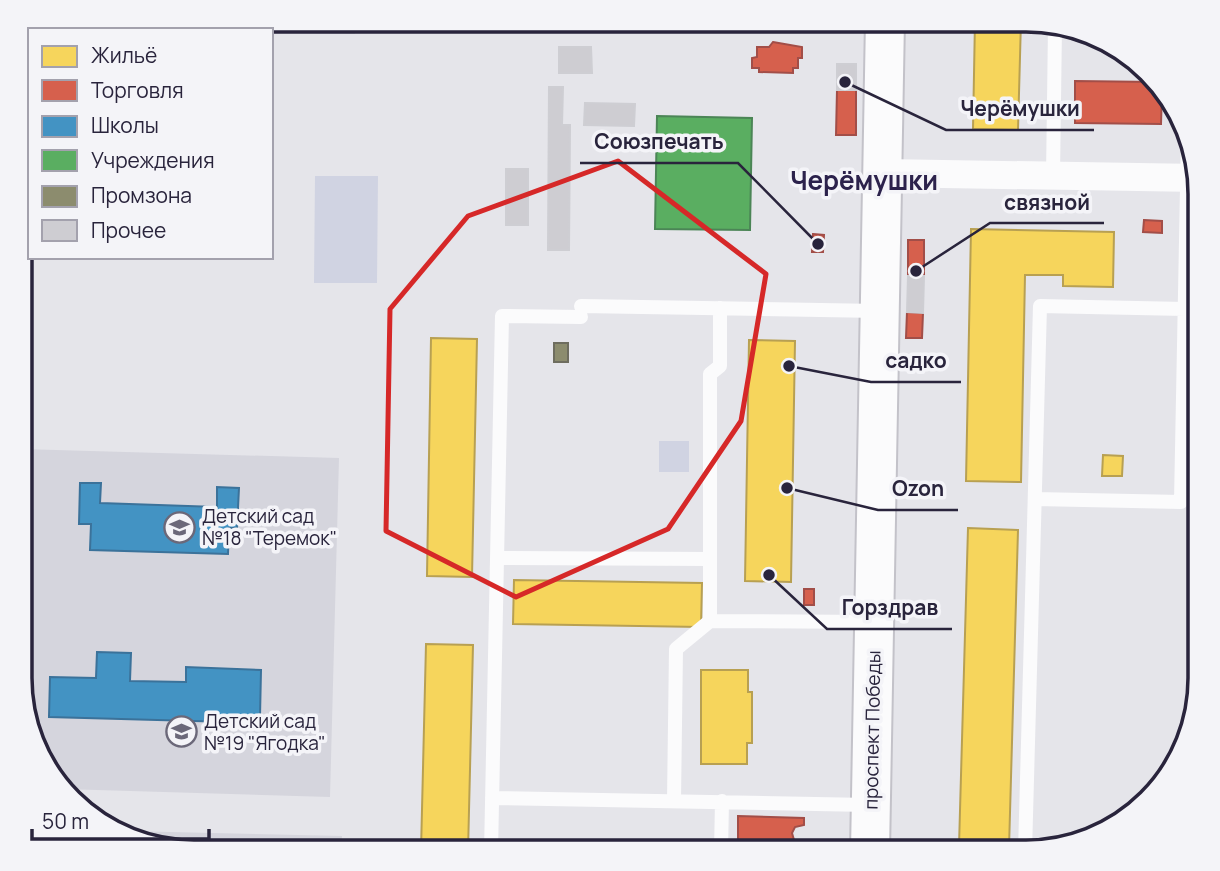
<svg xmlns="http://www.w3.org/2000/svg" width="1220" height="871" font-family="Manrope,sans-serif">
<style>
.built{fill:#d5d5dd}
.green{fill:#d0d3e2}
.homes{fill:#f6d55c;stroke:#b8a052;stroke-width:2}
.shops{fill:#d6604d;stroke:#a24e48;stroke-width:2}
.schools{fill:#4393c3;stroke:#3b729a;stroke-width:2}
.public{fill:#5aae61;stroke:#4b8556;stroke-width:2}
.industry{fill:#8c8c6e;stroke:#6e6d5f;stroke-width:2}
.building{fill:#cecdd2;stroke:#ceced3;stroke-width:2}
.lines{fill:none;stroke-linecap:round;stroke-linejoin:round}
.secondary-casing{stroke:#c3c2c9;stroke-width:42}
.service{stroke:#fbfbfc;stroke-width:14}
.minor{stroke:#fbfbfc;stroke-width:28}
.secondary{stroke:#fbfbfc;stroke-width:38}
.marked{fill:none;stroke:#d62828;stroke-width:5;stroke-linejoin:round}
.labels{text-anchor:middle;stroke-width:7;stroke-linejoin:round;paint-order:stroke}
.poi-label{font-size:19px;fill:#29243c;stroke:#f4f4f8;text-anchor:start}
.street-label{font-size:19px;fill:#29243c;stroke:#f4f4f8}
.district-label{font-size:26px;font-weight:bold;fill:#2c224c;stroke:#f4f4f8}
.rim{fill:none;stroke:#29243c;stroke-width:3.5}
.leader{fill:none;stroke:#29243c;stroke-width:2.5}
.callout-dot{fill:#29243c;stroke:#f4f4f8;stroke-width:2.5}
.callout-label{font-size:21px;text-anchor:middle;font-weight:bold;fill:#29243c;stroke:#f4f4f8;stroke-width:7;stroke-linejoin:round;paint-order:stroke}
</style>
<rect width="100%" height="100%" fill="#e5e5ea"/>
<!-- built -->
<path class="built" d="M193 19H355V34L135 30Z
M21 449 339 458 330 797 63 789 42 764 21 700Z
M127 831 342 836 341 851H182Z"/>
<!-- green -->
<path class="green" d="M315 176H378L377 283H314Z
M659 441H689V472H659Z"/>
<!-- homes -->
<path class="homes" d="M975 20H1021L1018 130 973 129Z
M971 229 1114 232 1113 287 1063 286V275H1025L1021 482 966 481Z
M431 338 477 339 472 577 427 576Z
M749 340 795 341 791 582 745 581Z
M1103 455 1123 456 1122 476H1102Z
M968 528 1018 530 1009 848 959 846Z
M514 580 702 583 701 627 513 624Z
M426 644 473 645 468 852 421 851Z
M701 670H748V692H752V743H747V764H701Z
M738 842 784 843V852H737Z"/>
<!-- shops -->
<path class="shops" d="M773 42 802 47V58H798V68H793V73L759 72V68H752V58L757 57V47H769Z
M1075 81 1155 82 1162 91 1161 124 1075 123Z
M837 90H856V135H836Z
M1144 220 1162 221V233L1143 232Z
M813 234 824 235 823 252H812Z
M908 240H924V276H908Z
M907 312 923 313 922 338H906Z
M804 589H814V605H804Z
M738 816 804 818V825L795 827 792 833 794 840 803 843 802 850 784 849V843L738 842Z"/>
<!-- schools -->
<path class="schools" d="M80 483H101L100 503 217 507V487L239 488 237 528H229L228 554 90 550 91 524H79Z
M21 596H23L21 642Z
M97 652 131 653 130 681 186 682V667L261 670 260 717 229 716V722L49 717 50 677 96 678Z"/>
<!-- public -->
<path class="public" d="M657 116 752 118 750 230 655 229Z
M30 144V241H21V170Z"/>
<!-- industry -->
<path class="industry" d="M554 343H568V362H554Z"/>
<!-- building -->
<path class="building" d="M559 47H591L592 73H559Z
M837 64H856V90H837Z
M549 87H563L562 125H570L569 250H548Z
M585 103 635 104 634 126 584 125Z
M506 169H528V225H506Z
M908 276H924L923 313 907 312Z"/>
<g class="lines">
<defs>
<path id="secondary" d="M870 852 885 20"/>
</defs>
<!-- secondary casing -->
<use href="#secondary" class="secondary-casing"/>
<!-- service -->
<path class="service" d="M506 19V23L882 25
M1053 176 1055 26
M581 306 879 311
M1035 499 1181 502 1188 137
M497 558 710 559V374L720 366V308
M710 559V621L874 622
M492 798 869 805
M674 800 676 649 710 621
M491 852 502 316 581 317
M721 852 722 801
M1025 852 1040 306 1185 309"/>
<!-- minor -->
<path class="minor" d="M883 173 1199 178"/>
<!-- secondary -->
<use href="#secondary" class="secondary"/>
</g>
<!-- marked area -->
<path class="marked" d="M618 161 766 274 741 421 668 529 516 597 386 531 390 309 468 216Z"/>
<!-- icons -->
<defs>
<symbol id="school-ring" viewBox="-11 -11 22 22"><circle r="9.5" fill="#f4f4f8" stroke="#6b6879" stroke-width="1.5"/><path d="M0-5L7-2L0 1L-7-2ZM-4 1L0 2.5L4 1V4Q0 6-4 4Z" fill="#6b6879"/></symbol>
</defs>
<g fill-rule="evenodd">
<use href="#school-ring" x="162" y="510" width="35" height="35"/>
<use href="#school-ring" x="164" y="714" width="35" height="35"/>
</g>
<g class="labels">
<!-- poi labels -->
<g class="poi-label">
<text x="202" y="523">Детский сад<tspan x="202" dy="22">№18 "Теремок"</tspan></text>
<text x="204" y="728">Детский сад<tspan x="204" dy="22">№19 "Ягодка"</tspan></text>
</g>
<!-- street labels -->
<g class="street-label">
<text transform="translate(872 730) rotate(-89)" y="7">проспект Победы</text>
</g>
<!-- district labels -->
<g class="district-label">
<text x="864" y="190">Черёмушки</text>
</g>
</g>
<!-- crop -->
<path d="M0 0H1220V871H0ZM194 32H1026A162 162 0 0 1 1188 194V678A162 162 0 0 1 1026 840H194A162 162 0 0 1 32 678V194A162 162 0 0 1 194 32Z" fill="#f4f4f8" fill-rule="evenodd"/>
<path class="rim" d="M194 32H1026A162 162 0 0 1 1188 194V678A162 162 0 0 1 1026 840H194A162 162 0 0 1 32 678V194A162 162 0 0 1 194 32Z"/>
<!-- callouts -->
<path class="leader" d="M845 82L946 130H1094M818 244L738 163H580M916 271L990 223H1104M789 366L871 382H961M787 488L878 510H958M769 575L827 629H952"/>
<g class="callout-dot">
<circle cx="845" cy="82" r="7"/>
<circle cx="818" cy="244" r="7"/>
<circle cx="916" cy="271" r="7"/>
<circle cx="789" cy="366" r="7"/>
<circle cx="787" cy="488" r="7"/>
<circle cx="769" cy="575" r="7"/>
</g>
<g class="callout-label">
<text x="1020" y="116">Черёмушки</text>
<text x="659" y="149">Союзпечать</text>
<text x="1047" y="210">связной</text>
<text x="916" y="368">садко</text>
<text x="918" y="496">Ozon</text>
<text x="890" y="615">Горздрав</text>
</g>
<!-- legend -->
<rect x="28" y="28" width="245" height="231" fill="#f4f4f8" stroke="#a3a1ad" stroke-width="2"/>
<rect x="42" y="46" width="35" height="21" fill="#f6d55c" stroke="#a3a1ad" stroke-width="2"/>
<text x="91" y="63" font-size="21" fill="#29243c">Жильё</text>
<rect x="42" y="80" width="35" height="21" fill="#d6604d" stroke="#a3a1ad" stroke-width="2"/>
<text x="91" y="98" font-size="21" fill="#29243c">Торговля</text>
<rect x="42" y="116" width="35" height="21" fill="#4393c3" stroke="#a3a1ad" stroke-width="2"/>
<text x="91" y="133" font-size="21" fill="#29243c">Школы</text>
<rect x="42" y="150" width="35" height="21" fill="#5aae61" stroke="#a3a1ad" stroke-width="2"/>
<text x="91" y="168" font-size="21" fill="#29243c">Учреждения</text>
<rect x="42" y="186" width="35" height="21" fill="#8c8c6e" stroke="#a3a1ad" stroke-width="2"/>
<text x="91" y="203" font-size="21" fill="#29243c">Промзона</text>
<rect x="42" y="220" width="35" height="21" fill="#cecdd2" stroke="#a3a1ad" stroke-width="2"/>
<text x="91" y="238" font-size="21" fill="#29243c">Прочее</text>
<!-- scale -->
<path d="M32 829v10h177v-10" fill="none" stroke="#29243c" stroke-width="3.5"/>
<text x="42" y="829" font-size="21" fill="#29243c" stroke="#f4f4f8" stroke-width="5" paint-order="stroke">50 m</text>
</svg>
